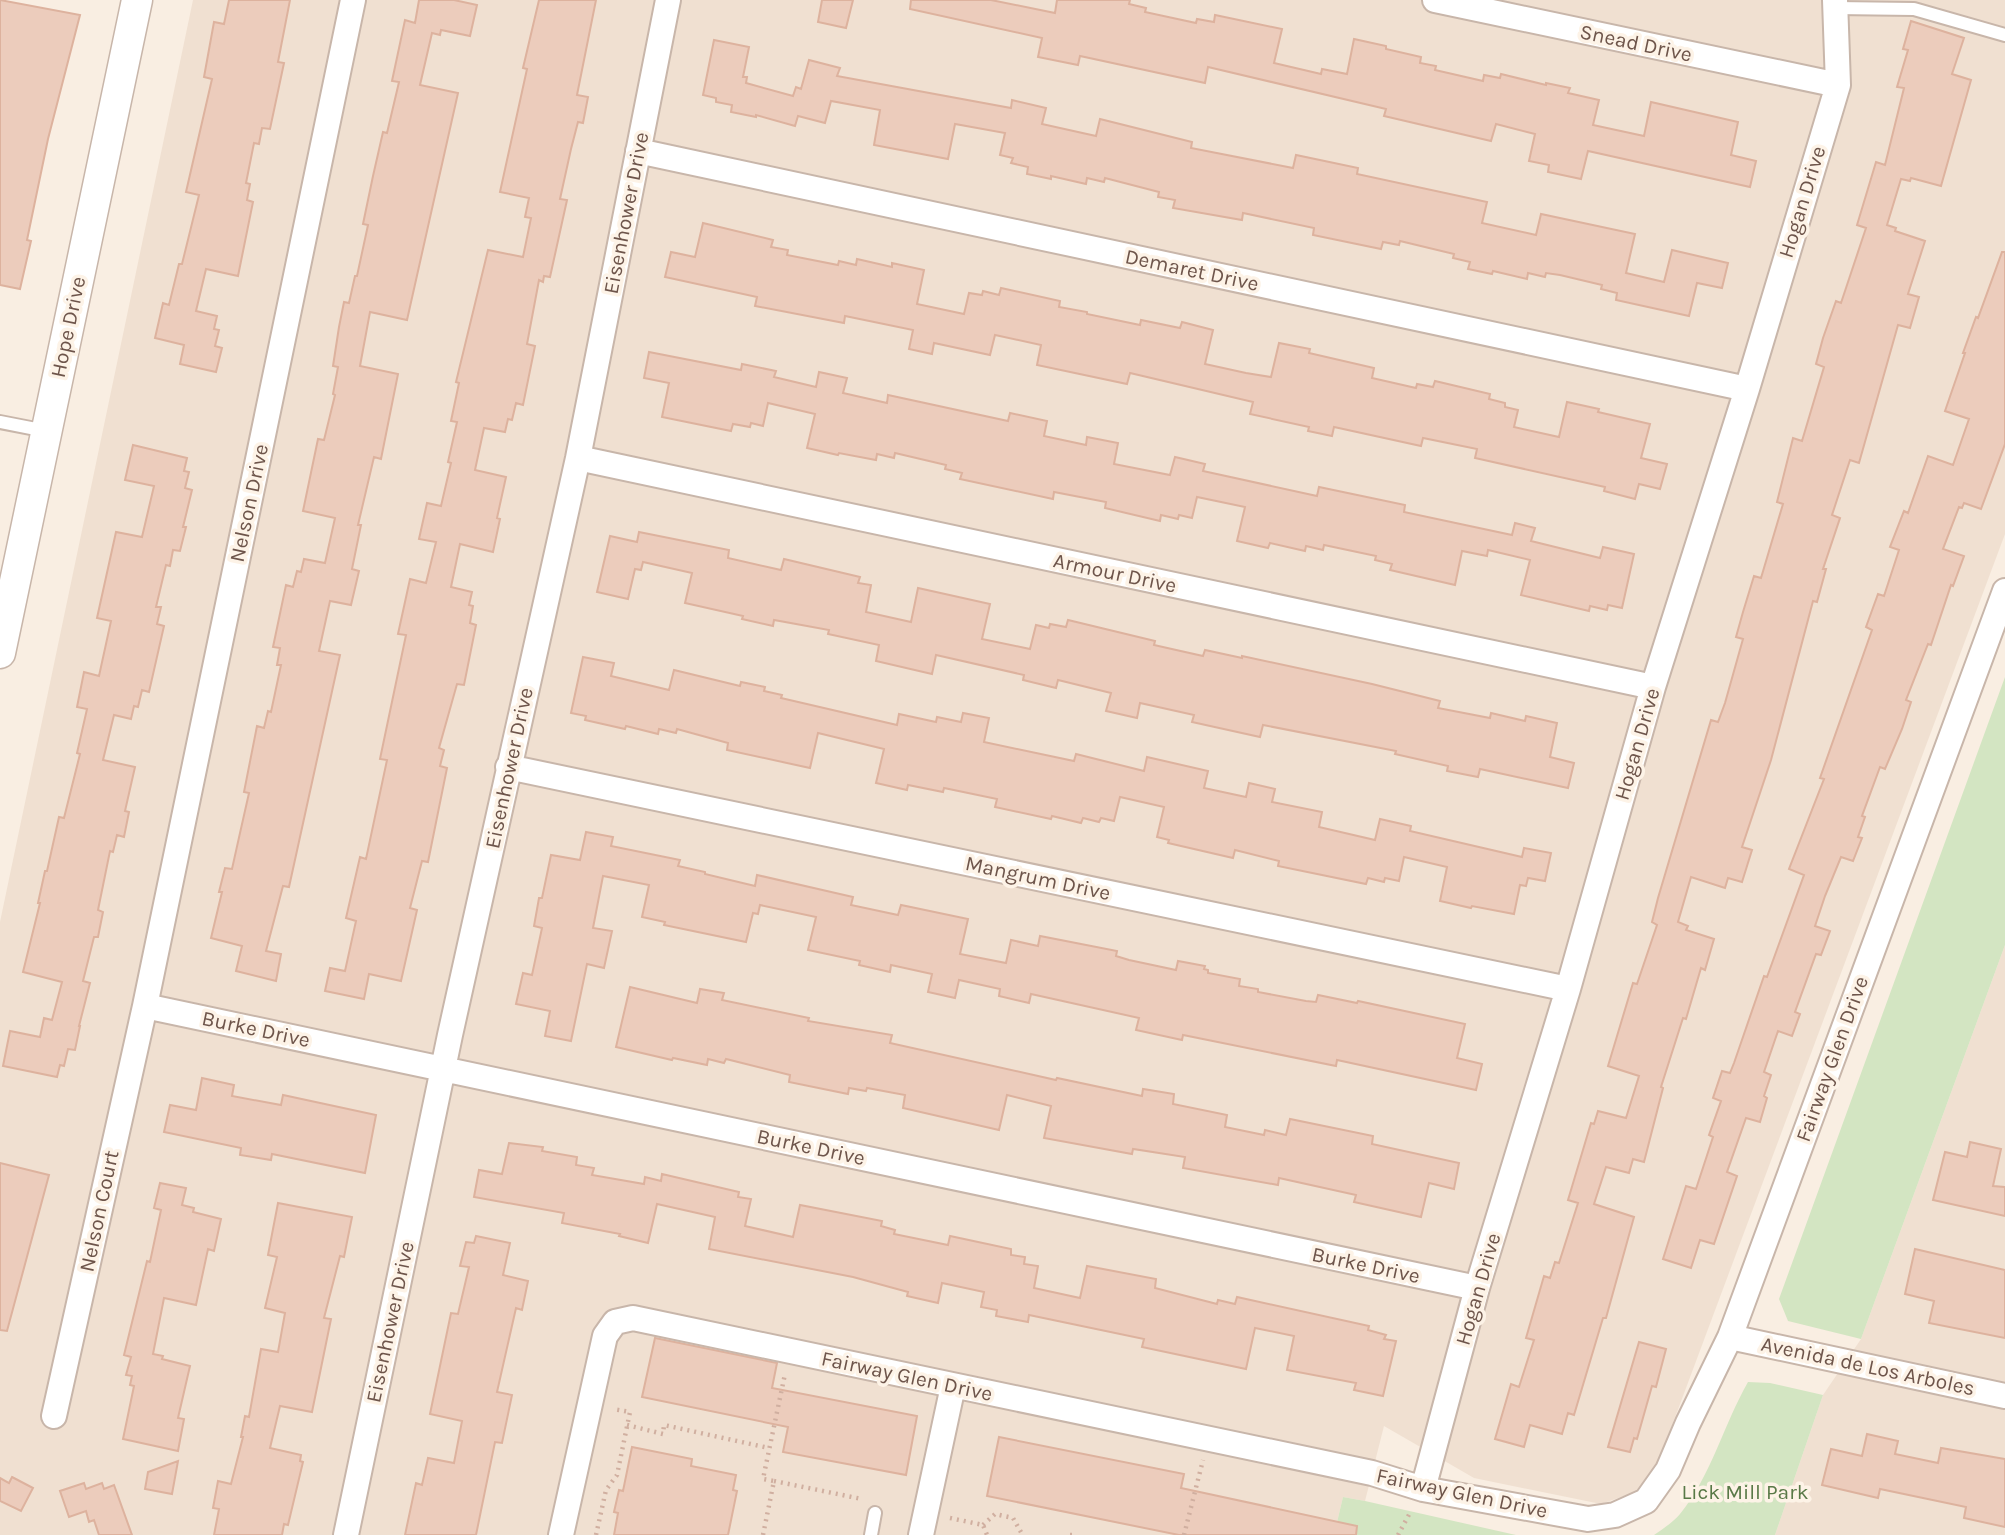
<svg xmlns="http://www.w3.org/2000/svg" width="2005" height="1535" font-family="Karla,sans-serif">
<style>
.residential{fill:#f0e0d1}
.green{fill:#d3e5c2}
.building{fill:#ecccbc;stroke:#ddb29e;stroke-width:2}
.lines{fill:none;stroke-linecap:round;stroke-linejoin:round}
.service-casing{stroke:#c8b6aa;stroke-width:16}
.minor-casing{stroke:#c8b6aa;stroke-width:28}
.tertiary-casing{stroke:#c8b6aa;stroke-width:33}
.path{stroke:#d0afa0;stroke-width:4.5;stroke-dasharray:2 5;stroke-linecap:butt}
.service{stroke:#fff;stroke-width:12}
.minor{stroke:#fff;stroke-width:24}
.tertiary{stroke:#fff;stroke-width:30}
.labels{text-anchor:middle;stroke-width:7;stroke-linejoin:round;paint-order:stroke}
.street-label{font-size:21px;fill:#6e554b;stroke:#fdf3e7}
.park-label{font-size:21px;fill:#597947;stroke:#fdf3e7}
</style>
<rect width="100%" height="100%" fill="#f9eee2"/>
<!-- residential -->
<path class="residential" d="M193 0H2005V534L1658 1463 1638 1491 1601 1504 1474 1478 1384 1426 1365 1501 1343 1497 1334 1535H0V922Z
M2005 945V1535H1775L1823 1395 1861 1339Z"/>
<!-- green -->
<path class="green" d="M2005 677V945L1861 1339 1788 1321 1779 1299Z
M1748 1382 1770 1383 1823 1395 1775 1535H1654C1663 1529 1673 1522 1680 1514 1712 1474 1723 1426 1748 1382Z
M1343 1497 1365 1501 1516 1535H1334Z"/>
<!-- building -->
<path class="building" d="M0 0 80 15 48 139 27 240 31 241 20 289 0 285Z
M229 0H290L278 62 284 63 270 129 262 128 259 144 254 143 246 183 250 184 247 200 253 202 238 276 206 269 196 311 217 316 214 329 219 330 215 346 222 348 216 372 180 364 184 345 155 338 163 303 169 305 179 264H182L199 195 186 192 212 79 204 77 214 22 224 24Z
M419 0H454L477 5 470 36 441 30 440 35 432 33 420 85 458 93 407 320 370 312 360 366 398 374 381 459 374 457 358 525H361L352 569 359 571 351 605 330 601 319 651 340 655 289 887 283 886 266 951 281 954 276 981 236 971 242 946 211 938 222 892H219L225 868 232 869 240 833 249 793 244 792 257 726 264 728 268 711 271 712 281 665H277L280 648 273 647 286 585 293 587 297 571 301 572 304 559 325 563 335 518 303 511 318 439 324 440 335 395 333 394 338 367 333 366 339 327 344 302 349 303 355 276H357L368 225 363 224 373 176 383 132 387 133 399 82 392 81 405 20 415 23Z
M539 0H596L577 95 588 97 583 123 578 122 571 149 560 199 567 200 550 277 544 276 543 282 539 280 527 344 535 346 523 405 516 403 512 420 508 419 505 432 484 428 475 470 506 477 497 518 500 519 493 552 460 544 451 587 472 592 469 605 473 606 470 623 476 625 464 685 457 684 439 748 444 750 440 766 447 768 428 862 422 861 410 908 417 910 401 981 369 974 364 999 325 991 330 968 345 971 356 921 346 918 360 857 366 859 387 760 380 759 406 635 398 634 410 579 426 583 436 542 419 539 427 503 441 506 451 463 448 462 457 422 451 421 459 383 456 382 488 250 523 257 531 218 525 217 529 198 500 192 527 69 523 68Z
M822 0H853L846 28 818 22Z
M911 0H991L1055 13 1057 0H1130L1129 4 1146 8 1145 12 1196 23 1197 19 1214 22 1215 15 1282 29 1274 63 1321 74 1322 69 1347 74 1354 39 1386 46V49L1421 57 1420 63 1436 66 1435 70 1483 81 1484 75 1500 78 1501 74 1546 85V83L1570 88 1568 93 1599 100 1593 125 1644 136 1651 102 1738 122 1731 155 1756 161 1750 187 1588 151 1581 179 1548 172 1549 165 1529 161 1535 134 1496 124 1491 141 1384 116 1386 109 1208 67 1205 83 1080 56 1078 65 1038 57 1042 38 910 9Z
M1911 21 1964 38 1952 74 1971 80 1941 186 1911 178 1910 181 1901 179 1887 225 1896 228 1895 231 1925 241 1908 294 1919 297 1910 328 1898 325 1859 463 1850 460 1832 515 1840 518 1823 569H1826L1817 602 1813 601 1771 760 1742 847 1752 850 1742 882 1728 878 1725 888 1691 877 1678 922 1688 926 1686 930 1714 939 1705 970 1701 968 1686 1019 1683 1018 1661 1087 1663 1088 1644 1162 1633 1159 1629 1173 1606 1167 1594 1204 1634 1217 1606 1318H1603L1574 1415 1568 1413 1562 1434 1530 1425 1524 1447 1495 1439 1511 1384 1519 1387 1534 1340 1526 1338 1544 1276 1550 1278 1555 1262 1559 1263 1578 1203 1568 1200 1591 1123 1594 1124 1598 1111 1626 1118 1639 1076 1608 1066 1633 983 1637 984 1657 925 1652 922 1658 898 1711 720 1718 722 1725 703 1743 639 1736 637 1743 612 1754 576 1761 578 1783 504 1777 502 1793 438 1802 441 1824 367 1816 364 1823 338 1836 301 1841 303 1866 228 1857 225 1876 162 1885 165 1904 88 1897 87 1908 50 1903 49Z
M714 40 749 47 743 77H747L746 83 793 96 796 87 801 89 809 60 840 68 837 76 1011 108 1012 100 1046 108 1042 124 1096 136 1100 119 1192 142 1191 148 1293 168 1296 155 1358 168 1357 174 1487 202 1482 223 1536 235 1541 214 1635 234 1626 273 1664 282 1672 250 1728 263 1722 288 1697 283 1689 316 1616 300 1617 293 1601 289 1602 285 1560 275 1546 273 1545 277 1528 273 1527 279 1493 271 1492 274 1468 269 1470 262 1453 258 1454 254 1400 241 1399 245 1383 242 1381 249 1313 235 1314 228 1243 213 1242 220 1173 208 1175 200 1158 197 1159 192 1105 178 1104 182 1087 178 1086 184 1051 176V179L1027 174 1028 167 1011 163 1013 158 1000 155 1005 133 955 124 948 159 874 145 880 110 831 101 825 123 798 116 795 126 756 115V117L731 112 732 105 716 102V98L703 95Z
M703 223 773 240 771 247 788 250 787 255 838 265 839 261 856 265 857 259 892 267V263L924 270 917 304 964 314 969 293 982 295 983 291 999 295 1001 288 1060 301 1059 307 1087 312V314L1140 325 1141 320 1180 328 1182 322 1213 330 1205 364 1246 373 1271 377 1279 343 1310 349 1309 353 1374 368 1372 378 1416 388 1417 384 1433 387 1435 381 1490 394 1489 399 1505 403V407L1518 410 1514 427 1559 437 1567 402 1599 409 1598 412 1650 424 1641 458 1667 464 1660 489 1639 484 1635 499 1604 491 1605 487 1475 458 1477 449 1423 438 1421 446 1334 427 1332 436 1308 431 1309 427 1250 414 1253 402 1130 373 1127 384 1037 365 1041 345 995 335 990 355 934 343 932 354 909 349 913 330 845 316 844 323 755 306 757 297 665 277 671 252 695 257Z
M2002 252H2005V444L1981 509 1964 503 1962 508 1959 507 1943 549 1964 556 1953 586 1951 585 1931 645 1928 644 1906 700 1911 702 1902 729 1885 769 1880 767 1862 816 1865 817 1858 837 1862 838 1853 861 1841 857 1825 896 1815 926 1830 931 1821 955 1816 954 1795 1012 1800 1014 1792 1036 1778 1031 1764 1072 1771 1075 1764 1096 1767 1098 1760 1122 1746 1118 1727 1172 1737 1176 1714 1244 1700 1240 1691 1268 1663 1259 1686 1186 1696 1189 1713 1137 1709 1135 1721 1101 1713 1098 1722 1071 1730 1073 1734 1063 1764 976 1767 977 1804 875 1789 869 1824 779 1820 778 1872 630 1866 627 1878 594 1884 596 1899 550 1890 547 1904 511 1908 513 1928 456 1953 465 1969 419 1945 411 1965 353H1963L1976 317 1978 318Z
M649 352 741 370 742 364 776 371 774 377 816 387 819 372 847 378 843 393 887 403 888 395 1008 421 1010 413 1047 421 1044 436 1086 445 1087 437 1118 443 1114 464 1170 475 1175 457 1205 464 1203 471 1317 496 1319 487 1405 505 1404 512 1512 535 1515 523 1535 528 1531 541 1600 558 1603 547 1634 554 1622 608 1608 605 1607 610 1590 606 1589 611 1521 595 1530 560 1488 550 1487 556 1462 551 1455 585 1390 570 1392 564 1375 560 1376 556 1324 545 1323 550 1306 546 1305 551 1270 543 1268 548 1237 541 1245 507 1197 497 1192 518 1179 515 1178 519 1161 515 1160 521 1105 508 1106 502 1054 492 1053 499 960 479 962 473 945 469 946 465 895 453 894 458 877 454 876 460 839 453 838 455 807 448 815 414 768 403 763 426 751 423 750 427 733 424 731 431 662 417 669 383 644 378Z
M133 445 187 458 184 471 189 472 185 488 192 490 183 527H186L180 551 173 550 170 566 166 565 156 607H161L157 624 164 626 149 692 142 690 138 707 134 706 131 719 114 715 103 760 135 767 125 811 129 812 124 837 117 835 113 852 110 851 98 910 103 912 98 937H94L83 981 90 983 79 1026H80L75 1050 68 1049 64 1066 60 1065 57 1077 3 1066 10 1031 40 1037 44 1018 52 1020 62 982 23 972 40 903H38L45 871H47L59 817 64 818 80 754 77 753 87 709 77 707 84 672 99 676 111 621 97 618 116 532 142 537 154 486 125 480Z
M639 532 729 550 728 558 781 570 784 559 860 577 858 583 871 585 866 612 911 622 918 588 990 604 982 639 1030 649 1036 625 1049 628 1050 624 1066 627 1068 620 1155 641 1154 645 1203 656 1205 650 1242 658V656L1372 684 1440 701 1438 708 1490 718 1491 713 1525 721 1526 716 1557 723 1550 757 1574 763 1568 788 1480 769 1478 777 1447 771 1448 766 1395 754 1396 751 1263 725 1260 737 1192 722 1194 715 1140 703 1137 718 1106 711 1111 693 1058 680 1056 688 1023 680 1024 675 936 655 932 674 876 661 879 645 828 634 829 630 774 620 773 626 742 619 743 616 685 603 692 573 643 562 641 570 635 569 628 599 597 592 610 536 637 542Z
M583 657 614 663 611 676 669 690 674 670 740 686 741 682 765 687 764 691 782 695 781 698 897 725 899 714 936 722 937 717 961 722 963 713 989 718 984 742 1074 761 1076 754 1144 771 1147 757 1208 771 1204 788 1246 797 1249 783 1275 789 1272 802 1322 812 1319 827 1375 840 1380 819 1411 826 1410 831 1522 857 1524 848 1551 853 1545 881 1528 878 1526 886 1520 885 1514 914 1472 906 1471 908 1440 901 1447 867 1404 857 1399 881 1385 878 1384 882 1368 878 1366 884 1278 866 1279 861 1235 850 1233 858 1168 843 1169 840 1157 837 1164 807 1120 797 1114 821 1101 818 1099 822 1083 818 1081 823 1052 816 1051 819 995 807 997 799 944 788 943 792 908 785 907 790 876 783 884 749 818 733 810 768 727 750 728 743 677 729 676 733 659 729 658 734 626 726 625 729 585 720 586 716 571 713Z
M586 832 613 837 611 846 680 860 678 866 705 872V874L755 886 757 875 853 897 851 905 898 915 901 905 968 919 960 954 1006 963 1011 940 1038 946 1040 936 1117 951 1116 956 1129 960 1176 970 1178 961 1205 966 1204 969 1208 970V973L1240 979 1239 986 1258 989V992L1306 1001 1316 1002 1318 995 1357 1003 1358 1001 1465 1024 1457 1058 1482 1064 1476 1090 1337 1060 1336 1066 1183 1035 1182 1040 1136 1030 1139 1018 1031 994 1029 1003 999 996 1000 989 959 980 955 998 928 992 932 974 891 965 890 972 859 965 860 961 808 950 816 917 760 905 758 914 753 913 746 942 664 925 665 922 642 917 649 885 603 876 593 928 612 931 604 968 587 964 571 1041 545 1036 550 1011 516 1004 523 973 532 975 542 928 534 926 539 898H542L551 855 580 860Z
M630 987 697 1003 700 989 724 993 722 1000 809 1018 808 1021 892 1035 890 1043 1056 1080 1057 1078 1142 1096 1143 1089 1174 1094 1173 1104 1227 1115 1225 1127 1264 1135 1265 1130 1286 1135 1290 1119 1373 1136 1372 1144 1459 1163 1454 1189 1429 1183 1421 1217 1354 1202 1356 1195 1279 1178 1278 1185 1183 1168 1185 1157 1133 1149 1132 1154 1044 1138 1051 1106 1007 1095 999 1130 903 1108 905 1095 867 1088 866 1091 849 1088 848 1094 789 1082 790 1075 726 1059 724 1063 708 1059 707 1065 673 1058 672 1060 616 1047Z
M202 1078 234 1085 232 1096 281 1105 283 1095 376 1115 365 1173 272 1154 271 1160 240 1155 241 1148 164 1132 170 1105 196 1110Z
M1970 1142 2001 1149 1993 1186 2005 1187V1216L1933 1200 1945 1152 1967 1157Z
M509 1143 543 1147 542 1151 577 1157 576 1165 594 1168 592 1175 644 1184 645 1177 661 1181 662 1174 739 1192 738 1197 751 1199 745 1226 793 1237 800 1205 882 1221 881 1226 895 1230 894 1234 948 1245 950 1236 1011 1249V1255L1025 1257 1024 1264 1038 1266 1034 1288 1080 1298 1087 1266 1156 1279 1155 1288 1217 1304 1218 1300 1235 1304 1237 1297 1369 1326 1368 1330 1386 1335 1384 1339 1396 1341 1383 1396 1354 1390 1356 1383 1287 1370 1294 1336 1255 1328 1246 1369 1142 1347 1144 1339 1029 1315 1028 1322 996 1316 997 1310 981 1307 984 1292 942 1283 938 1303 907 1296 908 1292 853 1277 709 1249 715 1217 657 1204 648 1243 619 1236 620 1234 562 1223 564 1213 474 1197 479 1170 502 1174Z
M0 1163 49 1175 7 1331 0 1330Z
M160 1183 186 1188 182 1205 194 1208 193 1212 221 1219 214 1251 208 1249 196 1305 164 1298 153 1354 163 1356 162 1359 190 1366 178 1418 184 1419 178 1451 123 1439 134 1386 130 1385 132 1376 126 1375 131 1357 124 1355 147 1261 150 1262 161 1210 154 1208Z
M278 1203 352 1217 344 1257 340 1256 324 1318 331 1319 312 1412 280 1406 270 1448 301 1455 300 1461 303 1462 288 1525 284 1524 282 1535H214L219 1509 213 1508 218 1481 231 1484 243 1437H241L245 1416 249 1417 261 1349 278 1352 285 1313 265 1308 277 1257 268 1255Z
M476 1236 510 1243 503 1275 528 1281 522 1310 516 1308 497 1392 512 1395 502 1443 495 1442 476 1535H405L416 1483 422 1485 428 1458 454 1463 462 1421 430 1414 451 1313 458 1314 469 1267 460 1266 466 1242 474 1243Z
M1915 1249 2005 1270V1338L1929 1323 1934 1301 1905 1294Z
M655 1338 777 1363 772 1388 917 1416 906 1475 783 1452 788 1427 642 1397Z
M1639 1342 1666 1349 1656 1387 1652 1386 1637 1439 1634 1438 1630 1452 1608 1447Z
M1867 1434 1898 1441 1895 1454 1938 1463 1941 1448 2005 1459V1527L1964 1518 1966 1507 1880 1489 1878 1498 1822 1485 1831 1449 1862 1456Z
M999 1437 1184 1474 1181 1488 1357 1526 1356 1535H1179L987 1496Z
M632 1447 692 1459 691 1466 736 1475 733 1490 737 1491 728 1535H614L618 1513 614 1512 619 1490 623 1491Z
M178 1461 172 1494 145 1489 148 1472Z
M12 1477 33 1488 21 1511 0 1501V1478L9 1483Z
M84 1483 86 1489 102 1483 104 1489 114 1485 132 1535H99L94 1520 89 1522 86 1511 69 1517 60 1491Z"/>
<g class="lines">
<defs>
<path id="service" d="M1835 8 1914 9 2005 35
M0 422 46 431
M871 1535 875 1513"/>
<path id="minor" d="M1435 0 1838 85
M638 151 1747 389
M578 458 1653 687
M508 767 1568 989
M145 1006 1477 1288
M1730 1337 2005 1396
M54 1416 145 1006 353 0
M1423 1489 1477 1288 1568 989 1653 687 1747 389 1838 85 1835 0
M346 1535 450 1035 578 458 668 0
M561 1535 605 1336 615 1322 633 1318 1372 1473 1423 1489 1588 1519 1615 1515 1646 1501 1668 1470 1688 1423 1730 1337 2005 591
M921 1535 953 1386"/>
<path id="tertiary" d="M0 653 137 0"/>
</defs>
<!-- service casing -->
<use href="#service" class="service-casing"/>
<!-- minor casing -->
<use href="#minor" class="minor-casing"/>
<!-- tertiary casing -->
<use href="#tertiary" class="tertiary-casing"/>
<!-- path -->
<path class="path" d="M627 1425 663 1434 664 1425 769 1448
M774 1481 862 1499
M950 1518 983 1525 987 1535
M983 1525 995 1514 1013 1518 1022 1534
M596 1535 606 1490 617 1475 630 1412 613 1409
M763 1535 774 1481 763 1479 785 1374
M1070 1535H1072
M1184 1535 1203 1460
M1398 1535 1411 1511"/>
<!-- service -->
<use href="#service" class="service"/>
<!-- minor -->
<use href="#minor" class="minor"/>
<!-- tertiary -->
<use href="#tertiary" class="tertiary"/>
</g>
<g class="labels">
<!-- street labels -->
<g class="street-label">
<text transform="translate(1636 43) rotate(12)" y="7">Snead Drive</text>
<text transform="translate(1802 202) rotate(-73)" y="7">Hogan Drive</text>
<text transform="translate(626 213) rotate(-79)" y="7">Eisenhower Drive</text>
<text transform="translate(1192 270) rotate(12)" y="7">Demaret Drive</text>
<text transform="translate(68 327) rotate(-78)" y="7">Hope Drive</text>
<text transform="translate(249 503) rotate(-78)" y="7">Nelson Drive</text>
<text transform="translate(1115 573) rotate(12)" y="7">Armour Drive</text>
<text transform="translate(1637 744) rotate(-74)" y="7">Hogan Drive</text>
<text transform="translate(509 768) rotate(-78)" y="7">Eisenhower Drive</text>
<text transform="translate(1038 878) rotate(12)" y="7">Mangrum Drive</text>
<text transform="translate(256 1029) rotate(12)" y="7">Burke Drive</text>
<text transform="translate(1832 1059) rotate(-70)" y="7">Fairway Glen Drive</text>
<text transform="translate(811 1147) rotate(12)" y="7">Burke Drive</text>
<text transform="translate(99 1211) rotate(-78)" y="7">Nelson Court</text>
<text transform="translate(1366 1265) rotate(12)" y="7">Burke Drive</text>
<text transform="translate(1478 1289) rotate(-74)" y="7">Hogan Drive</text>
<text transform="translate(390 1322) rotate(-78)" y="7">Eisenhower Drive</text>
<text transform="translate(1868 1366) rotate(12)" y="7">Avenida de Los Arboles</text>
<text transform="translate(907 1376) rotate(12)" y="7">Fairway Glen Drive</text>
<text transform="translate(1462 1493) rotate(12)" y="7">Fairway Glen Drive</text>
</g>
<!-- park labels -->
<g class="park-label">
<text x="1745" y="1499">Lick Mill Park</text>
</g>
</g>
</svg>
